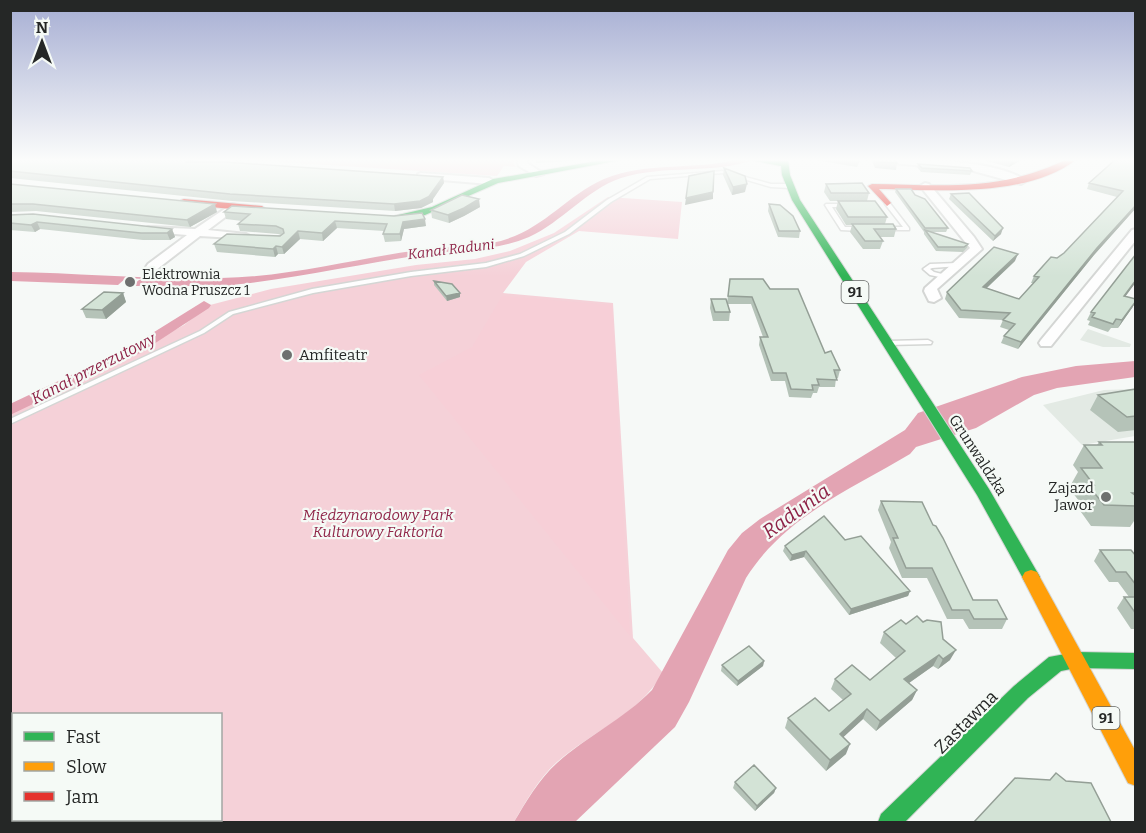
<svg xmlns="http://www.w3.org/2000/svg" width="1146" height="833" font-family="Bitter,serif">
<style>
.built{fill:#e3eae4}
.green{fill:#f5d1d8;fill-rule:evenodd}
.forest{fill:#f7cfd7}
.water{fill:#e3a4b3}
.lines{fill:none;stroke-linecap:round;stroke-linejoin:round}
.canal{fill:#e3a4b3;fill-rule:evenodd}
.lane-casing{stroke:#d4d6d4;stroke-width:3}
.street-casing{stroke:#d4d6d4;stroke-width:4}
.fast-casing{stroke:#d4d6d4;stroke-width:2}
.slow-casing{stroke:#d4d6d4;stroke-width:2}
.jam-casing{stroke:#d4d6d4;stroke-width:2}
.lane{fill:#fefefe;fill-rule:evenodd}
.street{fill:#fefefe;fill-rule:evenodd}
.fast{fill:#30b455;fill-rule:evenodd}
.slow{fill:#ff9f0a;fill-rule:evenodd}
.jam{fill:#e5322d;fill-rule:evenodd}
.wall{fill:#b5c3b8}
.shaded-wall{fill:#949f96}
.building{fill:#d3e3d6;stroke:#949f96;stroke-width:1.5}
.poi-dot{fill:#6e706f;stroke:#f5faf6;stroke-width:2}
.labels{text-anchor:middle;stroke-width:4.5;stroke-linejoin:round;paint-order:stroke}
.far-water-label{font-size:14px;font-style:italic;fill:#8d2246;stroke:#f5faf6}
.far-poi-label{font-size:14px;fill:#252726;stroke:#f5faf6;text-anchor:start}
.shield{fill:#f5faf6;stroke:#636664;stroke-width:1.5}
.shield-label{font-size:14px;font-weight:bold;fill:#252726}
.poi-label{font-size:15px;fill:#252726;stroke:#f5faf6;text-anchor:start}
.street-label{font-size:15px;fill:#252726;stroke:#f5faf6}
.park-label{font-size:15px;font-style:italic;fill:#902649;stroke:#f5faf6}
.water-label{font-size:16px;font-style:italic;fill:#8d2246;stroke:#f5faf6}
.near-street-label{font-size:18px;fill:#252726;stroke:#f5faf6}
.near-water-label{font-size:20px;font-style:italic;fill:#8d2246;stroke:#f5faf6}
</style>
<rect width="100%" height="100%" fill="#f6f9f7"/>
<!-- built -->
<path class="built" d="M1088 329 1131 344 1130 347H1103L1080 340Z
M1135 389V436L1082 445 1043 405 1104 390Z"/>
<!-- green -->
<path class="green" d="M235 159H516L513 163 516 167 504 166 497 176Z
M608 197 682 202 678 239 579 231 526 262 503 293 613 303 633 638 663 673C637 716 594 730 557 762 539 778 526 801 514 822H11L10 411 96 372 184 325 210 305 271 289 416 265 475 259 510 251 554 233ZM14 714H220V820H14Z"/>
<!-- forest -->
<path class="forest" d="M502 296 612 305 630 636 419 375 472 347Z"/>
<!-- water -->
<path class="water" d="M738 159H756C714 175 665 164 621 178 586 190 562 222 529 237 494 252 458 249 421 255 361 264 302 277 241 284 230 285 221 289 210 289L211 286H132L139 280 144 279 126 278 118 285 11 281V272C83 273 149 280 221 278 288 277 353 259 419 250 442 247 467 247 491 243 541 234 562 198 604 179 647 161 695 171 738 159Z
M1135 361V377L1057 388 1034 395 976 428 916 447 910 454C850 490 785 516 746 578L689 702 675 727 575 822H514C526 802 539 779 557 763 587 736 624 719 652 690L728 550 742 533 760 519 905 430 918 413 1022 377 1076 366Z"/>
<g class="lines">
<!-- canal -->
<path class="canal" d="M204 301 211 305 209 308 140 353 10 415V404L130 347Z"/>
<defs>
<path id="lane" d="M723 171 771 184H790L793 186 790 188 771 187 723 173 650 179 611 202 569 234 524 256 486 267 411 276 313 293 233 314 204 333 10 424V419L200 331 229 312 312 289 411 272 486 263 520 254 565 232 607 200 647 177Z
M885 202H889L909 228V230H884V228L886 227H903L885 204Z
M826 204H848L849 205 846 207H832L845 227H861L864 229 861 231 841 230 825 205Z
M958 263 961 265 960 266 932 268 930 269 934 272 946 275 947 276 944 278 930 275 923 269 930 264Z
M928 340 932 342 931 344 888 345 884 343 888 341Z"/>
<path id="street" d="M183 159C200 159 228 155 242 164L237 167 188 162Z
M517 159H527V163L544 174 536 176 519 166Z
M876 159C912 159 998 159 1026 181L1021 184 970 170 881 162Z
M421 173 489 178 494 181 489 184 418 178V174Z
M925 183 929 184 974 237 982 249 937 289 941 298 934 302 929 301 924 291 925 288 970 248 920 186Z
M232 204 236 205V209L208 230 246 234 252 237 250 239 200 236 156 270H148L146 267 148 264 187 235 152 232 148 231V227L195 229Z
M1136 229V240L1051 346H1041L1039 343 1041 340 1132 230Z"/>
<path id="fast" d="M608 159H626L498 183 425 215 394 220 390 217 432 207 493 179Z
M744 159 780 161V159H788L790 175 800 200 989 489 1040 577 1037 582 1031 584 1025 582 977 495 792 200 782 175 781 166Z
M1076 652 1136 653V669L1076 668 1061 671 1028 698 905 822H878L881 814 1014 686 1049 657Z"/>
<path id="slow" d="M1031 570 1037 572 1136 752V786L1128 783 1022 577 1025 572Z"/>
<path id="jam" d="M1067 159H1077C1027 198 939 190 879 189L891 203 887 206 868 186 872 184C943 185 1001 192 1067 159Z
M184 199 262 206 266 209 262 212 181 204V200Z"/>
</defs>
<!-- lane casing -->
<use href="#lane" class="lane-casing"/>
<!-- street casing -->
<use href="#street" class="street-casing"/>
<!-- fast casing -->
<use href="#fast" class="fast-casing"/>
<!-- slow casing -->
<use href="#slow" class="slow-casing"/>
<!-- jam casing -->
<use href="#jam" class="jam-casing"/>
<!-- lane -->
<use href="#lane" class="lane"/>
<!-- street -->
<use href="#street" class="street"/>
<!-- fast -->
<use href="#fast" class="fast"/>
<!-- slow -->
<use href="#slow" class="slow"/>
<!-- jam -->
<use href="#jam" class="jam"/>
</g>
<!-- wall -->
<path class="wall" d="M10 159H192L193 162 443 177 444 183 433 199V202L421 208 395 211 232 201 10 178Z
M536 159H574V161L536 163Z
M816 159H861L857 167 821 161Z
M871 159H894L897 163 896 170 875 168Z
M945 159H967V160Z
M987 159H1023L1009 167 986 161Z
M1116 159 1136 208 1094 255 1018 349 1001 343 1004 336 1009 330 1000 327 1003 320 959 318 945 299 947 292 1015 261 987 288 1019 299 1034 283H1031L1034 276 1064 253 1117 197 1087 189 1089 183Z
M918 164 972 171 970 175 921 172 917 167Z
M724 168 745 192 732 195 723 175Z
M10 184 217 212 190 227 36 211 10 212Z
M826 184 869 193 867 201H830L824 192Z
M896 189 915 195 948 228 946 232H931L968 244 967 248 963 252 936 251 924 234V232L895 192Z
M951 194 1001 234 993 241 949 199Z
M838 201 887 217 885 224 896 229 894 237H880L883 241 880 249H863L850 232 852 225H846L836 209Z
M769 204 800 231 799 238 778 237 768 211Z
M480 207 464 216 449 223 432 218 431 210Z
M224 212 426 226 404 229 401 241 385 242 383 234 384 231 337 228 323 241 300 239 284 254H278L275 257 217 252 214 244 281 235 278 234 240 231 238 224 242 221 226 219Z
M10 215 172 229 175 237 170 240H143L40 229 35 232 10 230Z
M730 279 770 289 840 370 838 378H836L835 387H819L817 393H813L811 398 789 397 785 381H771L759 345 760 337H763L751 304H728L730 312 729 321H713L710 308 711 299 727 303Z
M434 281 460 293V297L447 301 434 285Z
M1136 282 1125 296 1136 301 1132 308 1118 328H1111L1108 332 1088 325 1090 321 1087 320 1091 312Z
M123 293 126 302 106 319 86 318 82 309Z
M1136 389V430L1118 432 1090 410 1098 395Z
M1099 442H1136V518L1130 527 1091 526 1076 505 1079 501 1069 488 1078 472 1073 465 1084 445H1097Z
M881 501 933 525 973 600 1007 619 1002 629H969L963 619H947L927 578H902L889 548 891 542 878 510Z
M845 540 910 591 908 596 849 615 804 557 790 561 783 551 785 546Z
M1100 550 1136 556V629H1131L1117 608 1124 597H1129L1118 582H1109L1094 561Z
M906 624 950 660 938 669 933 666 909 683 917 690 912 700 876 731 863 719 843 737 846 754 826 771 785 728 788 718 829 711 843 700 831 689 835 679 870 680 896 658 880 643 884 632Z
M764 661 763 666 737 686 721 671 722 665Z
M735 782 776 788 774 793 755 811 733 788Z"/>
<!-- shaded-wall -->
<path class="shaded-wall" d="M1016 159H1023L1009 167 1011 162Z
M443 177 444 183 433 199V202L421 208 395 211 394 204 430 195Z
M747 184 745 192 732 195 733 187Z
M713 192V199L685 205 686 198Z
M479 199 480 207 464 216 449 223 448 215Z
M215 204 217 212 190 227 187 220Z
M1136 205V208L1094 255 1018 349 1021 342 1097 248Z
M425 219 426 226 404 229 401 241 400 234 403 222Z
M335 221 337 228 323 241 322 233Z
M37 222 40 229 35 232 31 225Z
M1003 228 1001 234 993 241 995 236Z
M172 229 175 237 170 240 167 233Z
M298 231 300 239 284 254 282 247Z
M276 246 278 254 275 257 273 249Z
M1018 254 1015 261 980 294 983 287Z
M1136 280V282L1120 304 1124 296Z
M123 293 126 302 106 319 102 310Z
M460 293V297L447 301 446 296Z
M1136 301 1132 308 1118 328 1122 320Z
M806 551 804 557 790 561 792 555Z
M910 591 908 596 849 615 851 609Z
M956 650 950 660 938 669 943 659Z
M939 655 933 666 899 690 904 679Z
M764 661 763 666 737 686 738 681Z
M917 690 912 700 876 731 880 721Z
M867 709 863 719 836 744 840 734Z
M850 744 846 754 826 771 830 760Z
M776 788 774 793 755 811 757 806Z"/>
<!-- building -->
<path class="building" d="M10 159H191L187 162H225L443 177 430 195H432L420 201 394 204 230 194 10 171Z
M875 159H894L897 163 876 162Z
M1001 159H1016L1011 162Z
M1116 159 1136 160V205L1097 248 1021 342 1004 336 1015 324 1003 320 1010 313 961 310 947 292 994 247 1018 254 983 287 1019 299 1039 277 1034 276 1051 257 1057 258 1064 253 1123 191 1089 183Z
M918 164 970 168 972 171 922 168Z
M724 168 745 176 747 184 733 187Z
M714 171 713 192 686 198 689 176Z
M862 183 869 193H831L826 184Z
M10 184 215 204 187 220 33 204H10Z
M896 189H911L915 195 925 199 948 228H925Z
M969 193 1003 228 995 236 951 194Z
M462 195 479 199 464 208 448 215 431 210Z
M838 201H875L887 217H848Z
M769 204 780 205 793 216 800 231H779Z
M232 206 394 216 422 213 425 219 403 222 400 234H383L387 224 335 221 322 233 298 231 282 247 276 246 273 249 214 244 227 234 280 236 284 233 283 229 276 226 238 224 250 214 224 212Z
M33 214 172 229 167 233H141L37 222 31 225 10 223V215Z
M852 224H893L896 229H874L883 241H865Z
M925 230 968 244 964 247H938Z
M1136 254V280L1124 296 1136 299V301L1122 320 1116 319 1113 324 1092 317 1095 313 1091 312Z
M730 279H763L770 289H798L825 353 831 351 840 370H834L837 380 817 379 819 385H812L813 390 791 389 786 373H773L760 337H768L752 297 728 296Z
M434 281 452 284 460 293 446 296Z
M104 292 123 293 102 310 82 309Z
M711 299H726L730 312H715Z
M1136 389V416L1127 417 1098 395Z
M1099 442H1136V493H1132L1136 496V506L1104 505 1088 485H1094L1081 468H1102L1084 445H1102Z
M881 501 922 502 933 525 936 526 943 538 973 600H997L1007 619H974L969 610H952L932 568H906L893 538H898Z
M824 516 845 540 861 536 910 591 851 609 806 551 792 555 785 546Z
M1100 550H1131L1136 556V585L1126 572H1116Z
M1124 597H1136V614Z
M917 616 923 622 927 620 941 622 943 639 956 650 943 659 939 655 904 679 917 690 880 721 867 709 840 734 850 744 830 760 788 718 815 698 829 711 851 694 835 679 852 665 870 680 905 651 884 632 901 620 906 624Z
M749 646 764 661 738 681 722 665Z
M754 765 776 788 757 806 735 782Z
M1056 773 1066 781 1091 783 1111 822H974L1015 778 1050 780Z"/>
<!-- sky -->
<linearGradient id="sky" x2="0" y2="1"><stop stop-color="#a6aed3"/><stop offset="0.58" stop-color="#fbfcfb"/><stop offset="1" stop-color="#fbfcfb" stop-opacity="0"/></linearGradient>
<rect width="1146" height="276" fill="url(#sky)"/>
<!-- markers -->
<g class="poi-dot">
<circle cx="130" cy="282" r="6"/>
<circle cx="287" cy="355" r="6"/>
<circle cx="1106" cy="497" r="6"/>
</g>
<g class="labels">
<!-- far-water labels -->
<g class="far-water-label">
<text transform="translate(451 249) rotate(-7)" y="5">Kanał Raduni</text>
</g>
<!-- far-poi labels -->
<g class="far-poi-label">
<text x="142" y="279">Elektrownia<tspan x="142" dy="16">Wodna Pruszcz 1</tspan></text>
</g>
<!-- shield labels -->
<g class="shield">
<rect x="841.5" y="281" width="27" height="22" rx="4.5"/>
<rect x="1092.5" y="707" width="27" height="22" rx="4.5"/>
</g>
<g class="shield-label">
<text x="855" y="297">91</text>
<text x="1106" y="723">91</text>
</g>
<!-- poi labels -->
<g class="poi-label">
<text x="299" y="360">Amfiteatr</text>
<text x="1094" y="493" text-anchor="end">Zajazd<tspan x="1094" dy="17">Jawor</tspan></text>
</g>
<!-- street labels -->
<g class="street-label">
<text transform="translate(978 455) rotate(57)" y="5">Grunwaldzka</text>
</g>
<!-- park labels -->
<g class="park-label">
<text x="378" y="520">Międzynarodowy Park<tspan x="378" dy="17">Kulturowy Faktoria</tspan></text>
</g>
<!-- water labels -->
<g class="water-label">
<text transform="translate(93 368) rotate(-27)" y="6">Kanał przerzutowy</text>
</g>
<!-- near-street labels -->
<g class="near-street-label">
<text transform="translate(966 722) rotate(-45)" y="6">Zastawna</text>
</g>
<!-- near-water labels -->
<g class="near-water-label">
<text transform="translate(796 511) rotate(-36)" y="7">Radunia</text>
</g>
</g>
<!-- border -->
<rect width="1146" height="833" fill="none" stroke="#252726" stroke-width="24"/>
<!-- legend -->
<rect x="12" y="713" width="210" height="108" fill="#f5faf6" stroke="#a2a6a3" stroke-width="1.5"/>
<rect x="24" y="732" width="30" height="9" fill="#30b455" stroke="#a2a6a3" stroke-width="1.5"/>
<text x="66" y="743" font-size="18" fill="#252726">Fast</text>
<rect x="24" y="762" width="30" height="9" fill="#ff9f0a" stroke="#a2a6a3" stroke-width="1.5"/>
<text x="66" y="773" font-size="18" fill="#252726">Slow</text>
<rect x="24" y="792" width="30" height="9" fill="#e5322d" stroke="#a2a6a3" stroke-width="1.5"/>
<text x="66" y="803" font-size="18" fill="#252726">Jam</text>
<!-- north arrow -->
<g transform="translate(42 42)" stroke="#f5faf6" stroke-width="4.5" paint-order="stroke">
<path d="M0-4.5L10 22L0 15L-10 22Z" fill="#252726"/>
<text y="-9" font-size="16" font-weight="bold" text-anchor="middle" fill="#252726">N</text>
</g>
</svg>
